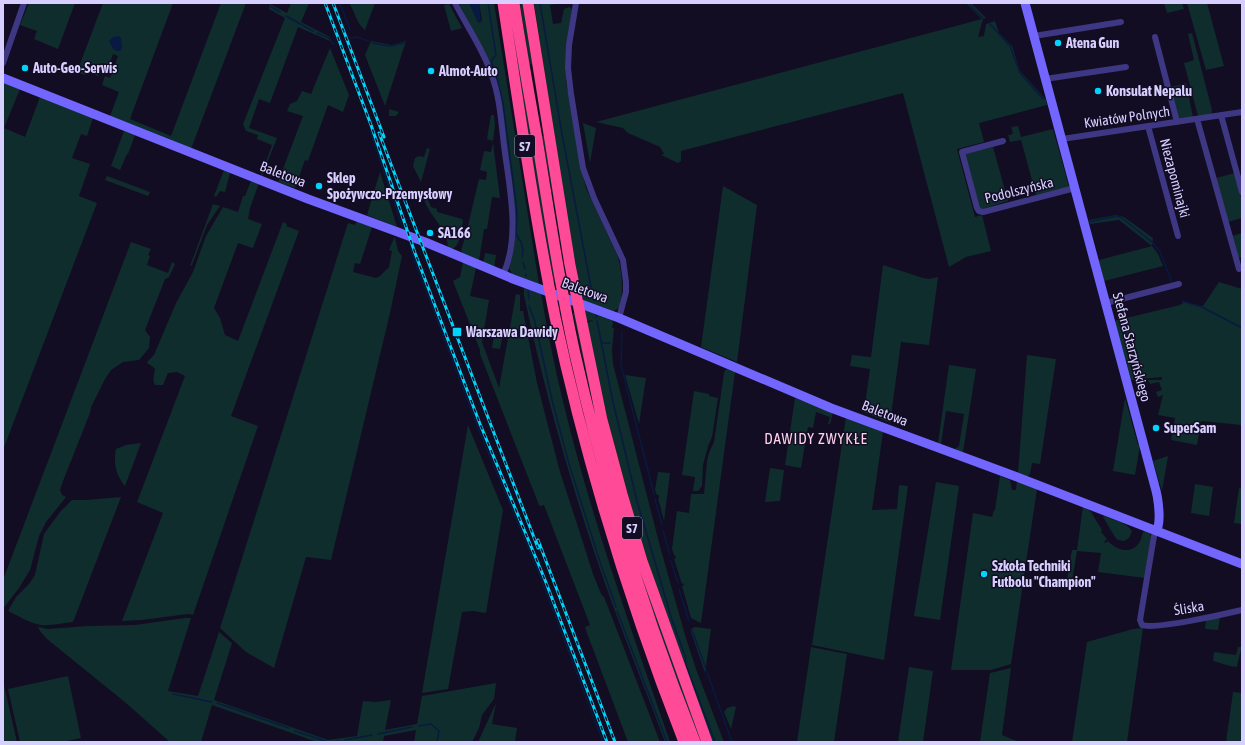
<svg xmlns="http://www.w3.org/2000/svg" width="1245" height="745" font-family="'Asap Condensed',sans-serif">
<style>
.green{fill:#102d2d}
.water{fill:#081a41}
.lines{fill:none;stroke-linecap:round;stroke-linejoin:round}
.stream{stroke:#081a41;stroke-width:1.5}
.street{stroke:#3e3783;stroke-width:6}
.secondary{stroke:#7266ff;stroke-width:9}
.highway{stroke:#ff4a97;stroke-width:11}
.rail-casing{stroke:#00d4fa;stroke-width:3}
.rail{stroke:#120d23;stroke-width:1.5;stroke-dasharray:4.5;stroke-linecap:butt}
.poi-dot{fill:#00d4fa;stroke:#120d23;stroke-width:1.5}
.labels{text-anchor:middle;stroke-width:3;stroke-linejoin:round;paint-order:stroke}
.shield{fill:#120d23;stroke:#9c95bd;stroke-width:1}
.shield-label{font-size:13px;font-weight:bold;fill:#d7cfff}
.poi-label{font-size:14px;font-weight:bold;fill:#d7cfff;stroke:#120d23;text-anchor:start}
.street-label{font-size:14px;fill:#d7cfff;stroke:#120d23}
.neighbourhood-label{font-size:15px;letter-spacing:1px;fill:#ffd1ec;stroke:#120d23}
</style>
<rect width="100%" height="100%" fill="#120d23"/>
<!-- green -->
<path class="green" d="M29 3H75L58 49 34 39 37 31 20 25Z
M103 3H173L130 119 171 136 221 3H246L191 149 170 139 110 116 119 92 102 85 105 76 110 78 118 56 113 54 109 65 103 63 98 76 87 71 85 75 77 72Z
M291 3H309L301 22 330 37V41L298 27 270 103 259 99 249 128 277 138 262 176H261L272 145 257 139 258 135 246 131 243 124 285 18 269 9 270 4 287 13Z
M349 3H375L365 30C355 22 356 13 349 3Z
M459 3H469L478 22 480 23 482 20 479 3H494L539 284 512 274 509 268 514 239 498 85C489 53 472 33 459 3Z
M507 3H511L556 281 554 282 535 179Z
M520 3H523L532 64 529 65Z
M534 3H563L550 5 553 24 561 23 564 9 569 7 571 8 572 10 566 56V81L580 164 586 188 618 257C622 273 624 292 619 308L614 311 583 301 581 293 590 291V290L581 292 569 230Z
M966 3H971L986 18 983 19 978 37 984 36 986 24 995 21 999 33 1012 46 1020 71 1046 100 1047 105 979 123 984 142 957 149 975 217 982 215 991 251 966 257 949 267 903 93 681 151V161L678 163 661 155 664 154 660 147 628 133 623 128 596 122 982 19Z
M1164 3H1182L1184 9 1167 13Z
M1187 3H1207L1224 66 1206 70Z
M449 4 462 28 451 31 444 5Z
M1192 33 1212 110 1211 115 1198 116 1184 63 1194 60 1188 34Z
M371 41 392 45 406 41 385 106 365 55Z
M330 48 349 95 343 112 328 105 308 161 305 160 295 188 278 182 303 116 287 111 290 104 297 101 302 91 311 94Z
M3 82 20 89 4 128 25 137 40 97 93 118 87 136 81 134 72 158 90 164 79 196 97 203 3 450Z
M1186 83 1193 117 1178 120 1170 87Z
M389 109 399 112 396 116H389Z
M491 115H494L495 125 493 141 487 139Z
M583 123 596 128 590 163Z
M1018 126 1021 137 1053 129 1069 187 1036 195 1021 140 1010 142 1008 135H1011L1013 133 1011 127Z
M124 131 135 135 128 154H127L120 170 111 166Z
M542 136H544L571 288H569Z
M493 143 500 198 492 197 487 229H484L479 261 463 254 461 250 465 238 479 179 486 180 487 172 480 170 484 151 491 152Z
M993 147 1008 201 982 209 980 208 965 155 967 153Z
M427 148 430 149 421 182 413 166 415 158 419 156 424 157Z
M224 170 230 173 225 192 220 191 216 197 214 196Z
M380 172 397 227 367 215Z
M1235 173 1242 201V218L1228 222 1216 178Z
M107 176 150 192 148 196 105 180Z
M251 181 259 183 250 208 248 219 262 224 253 248 238 243 214 308 220 318 225 335 238 341 283 222 287 224 286 226 299 231 231 416 258 426 193 615 188 614 142 620 122 621 163 513 137 502 185 376 177 372 168 373 163 385H155C152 379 154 376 155 369L152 366 147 363 148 361 154 355 176 303 193 272 206 236 223 207 238 212 243 196H245Z
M723 186 757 205 737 362 701 347Z
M424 191 431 207 437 209V212L462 219 463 221C461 230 461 245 452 249L448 247C447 242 447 238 445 234 440 223 420 203 424 191Z
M213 204 220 206 207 225 192 265 190 266Z
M1116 215 1124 217 1153 238 1152 246 1158 254 1163 266 1104 281 1099 260 1152 246 1119 220 1090 224 1089 220Z
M357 221 372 227 360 264 355 263 353 272 376 278 380 276 389 267 392 251 389 250 394 238H395L398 251 402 256 390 313 331 560 306 557 274 668 246 652 220 628 348 223 355 225Z
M1242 233V257L1238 258 1232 236Z
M131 242 151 249 148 255 150 256 147 265 168 273 172 262 175 264 169 277 165 279 145 330 150 337 149 348 139 360 123 362 111 370 105 379 91 407 90 413 63 481 60 490 62 495 66 497 46 522 39 536 30 570 19 588 3 609V580Z
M485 253 496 255 494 268 483 264Z
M463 262 476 268 470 296 489 300 482 342 499 388 516 294 520 295V311H523L537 383 560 472 579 530 593 574 601 594 604 597 613 620 660 742H628L587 633 585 627 590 625 544 505 540 506 539 505 480 354V350L453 281 460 277Z
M883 265 923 278 929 279 938 277 929 345 901 342 890 423 864 412 870 369 850 366 852 355 871 357Z
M1219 282 1242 289V425L1201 421 1197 445 1171 440 1175 418 1158 415 1163 395 1158 397 1156 392 1162 390 1159 382 1150 384 1148 380H1162V377L1130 380 1114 321 1180 305 1184 302 1203 306Z
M524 288 541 293C566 448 619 594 670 742H665C648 696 629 650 612 603 576 503 546 399 524 295Z
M584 309 612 319 613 323 612 328H614L612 349 613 364 661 550 685 635 696 669 724 742H712L654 581 632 509 609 425 587 323 594 320 587 321Z
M573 313H576L593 392 704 742H700C671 665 643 587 620 507 601 443 587 378 573 313Z
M495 329 504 330 500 349 492 348Z
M1027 355 1056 359 1040 464 1032 463 1030 474 1027 477 1018 473Z
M949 365 976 369 963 452 955 449 959 446 964 414 946 411 941 444 938 443Z
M726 369 735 372 701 623 691 618 682 586 684 585 683 583 682 584 674 559 676 558 675 555H674L672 549 677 511 689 513 691 494H704L707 461 709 453 714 442 724 373Z
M625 375 646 378 639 424Z
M694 391 709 394V396L718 398 712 437 708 446 703 465 702 486 698 491H693L695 477 682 475Z
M795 398 833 412 830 424H828L830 417 816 412 813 428 808 427 801 468 785 465Z
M1125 398 1138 445H1140L1135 475 1113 471Z
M846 417 883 432 872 510 897 509 899 485 908 486 884 660 812 645Z
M468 425 503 510 486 613 473 611 462 612 448 689 422 693Z
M141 443 125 486C116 475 113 463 116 449L126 445Z
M1168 456 1162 491 1153 461Z
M770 468 784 470 780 501 765 502Z
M658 472 670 473 664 521 658 498H659V495H657L655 490Z
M1000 476 1010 480 1012 490H1016L1017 481 1037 489 1011 664 991 670H951L973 513 992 517 994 510H995Z
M936 482 959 486 940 620 914 616Z
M1195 484 1213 487 1209 516 1191 513Z
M1239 488 1242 489V524L1234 523Z
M121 497 73 622C62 623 51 626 41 625 29 623 19 616 8 611L16 597 29 584 35 575 44 534 60 512 72 500H86Z
M1083 506 1091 512 1102 530 1101 532 1107 539 1104 542 1105 543 1108 541C1116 550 1131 555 1139 543 1142 539 1141 535 1144 531L1150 533 1151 537 1145 578 1098 572 1101 553 1077 551 1072 581 1067 580 1072 550H1077Z
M1104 516C1114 520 1127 523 1132 531L1129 538 1124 541 1118 540 1115 537 1103 517Z
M185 618H191L168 691 198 696 219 632 232 643 214 700 328 740 357 736 363 701 376 702 391 700 385 730 417 724 422 696 496 683 494 699 482 715 479 728 472 742H414L416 730 384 736 383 742H317L212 705 201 742H170L126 703 47 639 40 631 38 627 48 629 88 626 135 625Z
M1220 618 1218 630 1205 629 1206 619Z
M695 627 711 629 705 673 691 632V629Z
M1143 628 1127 742H1072L1087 642 1133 629Z
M1242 641C1242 650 1238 658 1237 667 1228 666 1222 663 1213 661L1214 652 1236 655 1238 647H1241Z
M811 647 847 654 834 742H797Z
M909 667 933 671 923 742H898Z
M1011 668 1002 735 1019 742H980L990 673Z
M68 676 81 738 62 742H20L8 689Z
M3 681 17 742H3Z
M1233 692 1242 693 1241 715 1242 716V742H1226Z
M496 703 492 724 517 728 515 742H478Z
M734 706 736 707 731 729 724 712 727 708Z"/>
<!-- water -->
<path class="water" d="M469 3H479L481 22H478Z
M119 36 121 38 122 48 120 51H117L113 49 109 41 113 37Z"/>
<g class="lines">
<!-- stream -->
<path class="stream" d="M340 3 350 30
M488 3 496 55 491 61 498 82 503 103 517 211 516 234 521 242 523 250 522 257
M540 3 562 134 591 287
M968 3 983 18
M270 6 280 12
M286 16 313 31
M990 24 1010 46 1020 73 1043 99
M317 33 329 38 333 44H335
M350 38 357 37 368 41
M372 43 389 46 404 43
M370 130 402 226
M1088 222 1117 216 1122 218 1153 243 1160 252 1172 282
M410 248 480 433 539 573 603 742
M523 262 525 269
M526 274V276
M528 291 529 299
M592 291 594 300
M1182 301 1202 307 1242 328
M529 306 535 322 552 400 569 464 600 562 616 607
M596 315 597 317
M597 321 613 402 637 501 672 620 684 653
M622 332 621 365 654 494
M602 343H610
M655 499 662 525
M663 531 670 555
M671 561 678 583
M679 589 689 621
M617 611 667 742
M692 630 732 742
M685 655 686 665 715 742
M173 694 212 702
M217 703 289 728
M419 726 431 724 439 731 437 742
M295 731 328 742
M378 734 412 727
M345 740 372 735
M333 742 339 741"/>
<!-- street -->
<path class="street" d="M455 3C467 27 484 50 492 76 500 98 501 122 504 145 509 187 521 235 503 275
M576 3 569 45 568 68 571 94 583 168 594 198 623 260 626 282V292L619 318
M1034 36 1121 22
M1155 37 1177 122
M3 63 24 3
M1045 79 1126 67
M1221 115 1242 192
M1197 119 1239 269
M1148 126 1178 236
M1062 139 1242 112
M1003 141 962 152 977 208 979 211 983 212 1075 188
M1106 303 1179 284
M1156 531 1154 536 1140 620 1142 625C1154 630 1225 614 1242 610"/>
<!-- secondary -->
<path class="secondary" d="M1025 3 1155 487C1158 497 1162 523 1156 531
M3 78 308 199 425 242 513 279 619 318 831 408 1017 477 1242 564"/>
<!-- highway -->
<path class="highway" d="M503 3C519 108 534 213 555 317 586 462 630 604 684 742
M514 3C521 49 529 94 537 139 549 211 559 283 575 354 605 486 645 616 695 742
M528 3 570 265 602 420 622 494 642 561 707 742"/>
<defs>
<path id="rail" d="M325 3 371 125 415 253 480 424 545 580 607 742
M333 3 384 137
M379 133 538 548
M538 540 615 742"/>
</defs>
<!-- rail casing -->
<use href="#rail" class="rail-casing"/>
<!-- rail -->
<use href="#rail" class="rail"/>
</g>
<!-- markers -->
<g class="poi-dot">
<circle cx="1058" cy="43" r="4"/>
<circle cx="25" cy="68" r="4"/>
<circle cx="431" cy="71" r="4"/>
<circle cx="1098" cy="91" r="4"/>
<circle cx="319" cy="186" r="4"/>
<circle cx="430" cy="233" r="4"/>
<rect x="452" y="327" width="10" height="10" rx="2"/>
<circle cx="1156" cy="428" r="4"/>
<circle cx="984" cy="574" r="4"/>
</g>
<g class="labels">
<!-- shield labels -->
<g class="shield">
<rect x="515" y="135" width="20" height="22" rx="3"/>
<rect x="622" y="517" width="20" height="22" rx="3"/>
</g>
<g class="shield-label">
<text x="525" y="151">S7</text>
<text x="632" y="533">S7</text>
</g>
<!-- poi labels -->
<g class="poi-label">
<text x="1066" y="48">Atena Gun</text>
<text x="33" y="73">Auto-Geo-Serwis</text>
<text x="439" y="76">Almot-Auto</text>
<text x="1106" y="96">Konsulat Nepalu</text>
<text x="327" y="183">Sklep<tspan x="327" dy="16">Spożywczo-Przemysłowy</tspan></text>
<text x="438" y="238">SA166</text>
<text x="466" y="337">Warszawa Dawidy</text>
<text x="1164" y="433">SuperSam</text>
<text x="992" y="571">Szkoła Techniki<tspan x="992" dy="16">Futbolu "Champion"</tspan></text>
</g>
<!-- street labels -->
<g class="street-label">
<text transform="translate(1127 117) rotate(-8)" y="5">Kwiatów Polnych</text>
<text transform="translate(283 174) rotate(21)" y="5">Baletowa</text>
<text transform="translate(1175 178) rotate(75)" y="5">Niezapominajki</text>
<text transform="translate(1019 190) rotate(-14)" y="5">Podolszyńska</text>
<text transform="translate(585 290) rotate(20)" y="5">Baletowa</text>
<text transform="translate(1132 347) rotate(75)" y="5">Stefana Starzyńskiego</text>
<text transform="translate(885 413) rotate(21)" y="5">Baletowa</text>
<text transform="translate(1189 608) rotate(-9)" y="5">Śliska</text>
</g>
<!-- neighbourhood labels -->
<g class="neighbourhood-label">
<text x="816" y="444">DAWIDY ZWYKŁE</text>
</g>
</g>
<!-- border -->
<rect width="1245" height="745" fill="none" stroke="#d7cfff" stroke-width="8"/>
</svg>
